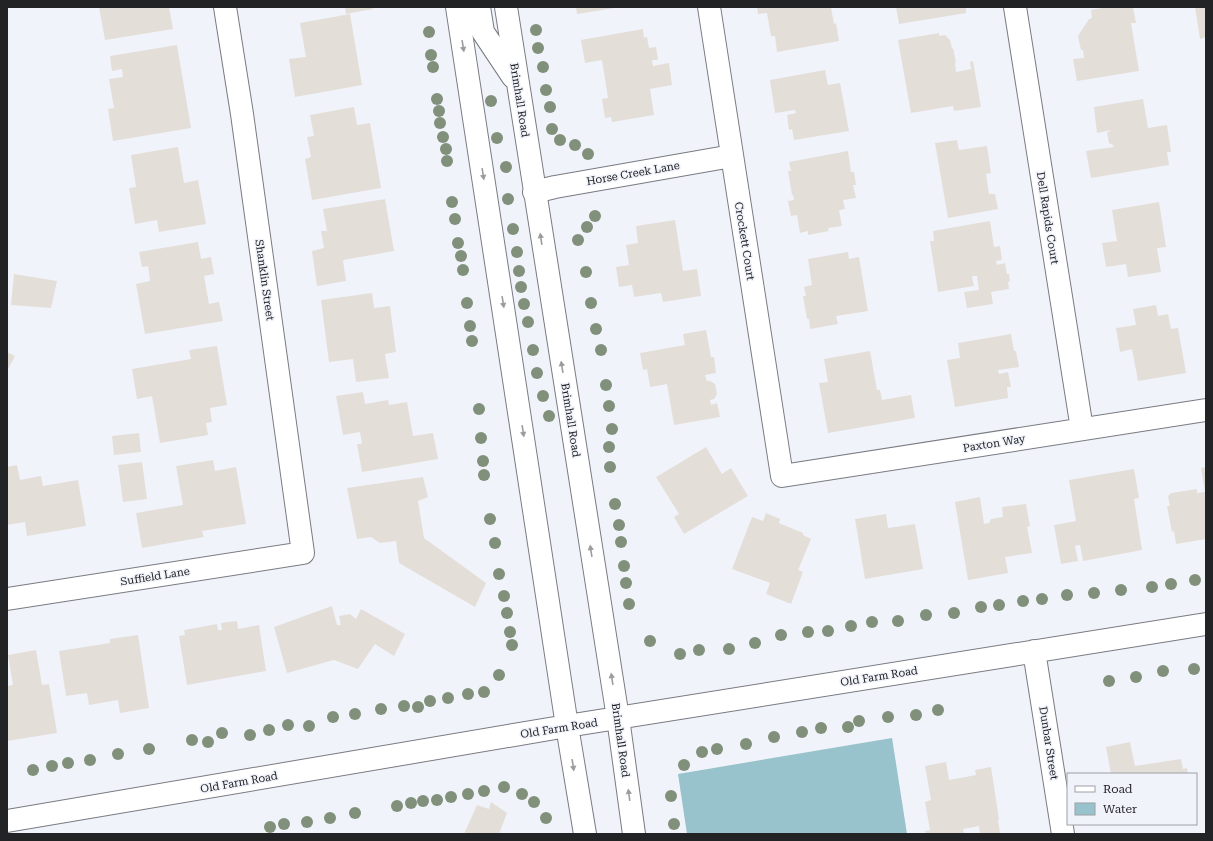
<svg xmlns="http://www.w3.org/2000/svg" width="1213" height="841" font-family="'Roboto Serif',serif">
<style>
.water{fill:#98c2cc}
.building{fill:#e4ded8}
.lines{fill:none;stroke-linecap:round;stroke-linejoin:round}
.minor-casing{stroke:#797b82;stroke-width:24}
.minor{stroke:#fff;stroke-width:22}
.tree{fill:#80907b}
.oneway{fill:#9c9c9d}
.labels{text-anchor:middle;stroke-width:3;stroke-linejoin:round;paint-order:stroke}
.street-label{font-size:11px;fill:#222325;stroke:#f1f3fb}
</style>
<rect width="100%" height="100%" fill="#f1f3fb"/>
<!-- water -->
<path class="water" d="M892 738 907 834H687L678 774Z"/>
<!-- building -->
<path class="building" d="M99 7H169L173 29 105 40Z
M345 7H372L373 9 346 14Z
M576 7H615V8L577 14Z
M757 7H831L834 24 836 23 839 41 777 52 775 36H771L767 13 758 14Z
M896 7H966V13L899 24Z
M1108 7H1133L1136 23H1131L1139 71 1077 81 1073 59 1084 58 1083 50H1081L1078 36 1089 19 1092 18 1091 10Z
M1195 7H1206V37L1200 39Z
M350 14 362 85 295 97 289 59 306 57 300 23Z
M643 29 644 38 647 37 649 48 656 47 658 60H652L653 66 669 63 672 85 650 89 654 115 612 122 611 117 605 118 602 99 608 98 602 60 585 63 581 40Z
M939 33V36L945 35 950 40 952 49 953 48 956 62H955L956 72 971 69 970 62 973 61 981 107 954 111 953 106 911 113 898 40Z
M177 45 191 128 113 141 108 109 114 108 109 79 123 77 122 69 112 71 110 56Z
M825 70 828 85 840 83 849 131 794 140 792 129 789 130 787 115 796 113 795 110 775 113 770 80Z
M1143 99 1148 128 1167 125 1171 152H1167L1169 165 1091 178 1086 151 1114 147 1113 145 1109 143 1107 133 1111 130 1097 133 1094 107Z
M354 107 357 125 370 123 381 188 312 200 305 159 311 157 307 137 314 136 310 115Z
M957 140 959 150 987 146 991 173 986 174 989 194H995L998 209 948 218 935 143Z
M178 147 184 183 198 180 206 224 159 232 157 220 135 224 129 188 136 187 131 155Z
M848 151 851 172H854L856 185H853L856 198 843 200 845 209 839 210 842 226 828 228 829 231 808 235V231L800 233 797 215 791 216 788 201 794 200 793 195H792L788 171H791L789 162Z
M385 199 394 251 343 260 346 281 317 286 312 251 324 248 321 231H327L323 209Z
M1159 202 1166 247 1157 248 1161 272 1128 277 1126 264 1106 267 1102 243 1117 241 1112 210Z
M675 220 683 271 697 269 701 296 663 302 661 293 634 297 632 285 619 287 616 267 629 265 626 245 638 243 636 226Z
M990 221 994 247 1000 246 1002 260 996 261 997 265 1005 263 1007 274H1009L1010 281 1008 282 1009 289 991 292 993 304 967 308 964 292 979 290 977 276H972L974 286 938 292 930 241H934L933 231Z
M198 242 201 259 211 257 214 274 204 276 209 304 219 302 223 321 145 334 136 284 150 281 148 266 142 267 139 252Z
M848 252 849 259 859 257 868 311 836 316 838 324 810 329 809 319H807L803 296H806L804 287 812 285 808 259Z
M14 274 57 281 51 308 11 305Z
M372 293 374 308 390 306 396 352 385 354 389 378 356 382 353 359 329 362 321 300Z
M1156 305 1158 316 1168 314 1171 329 1178 328 1186 373 1138 381 1132 349 1120 352 1116 328 1136 325 1133 309Z
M706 330 711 357H714L716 373 705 375 707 381H710L715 384 717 394 714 399 710 400 711 405 717 403 720 417 674 425 667 384 650 387 647 369 643 370 640 353 685 345 683 334Z
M1011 334 1014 351H1016L1019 367 998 370 999 374 1008 372 1011 387H1007L1008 398 955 407 947 360 960 358 958 343Z
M217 346 227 405 210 408 212 422 206 423 208 435 160 443 152 396 137 399 132 369 191 359 189 350Z
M870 351 877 390H880L882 400 911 395 915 418 828 433 819 383 828 382 824 359Z
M7 352 15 356 7 371Z
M363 392 365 404 388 400 389 405 407 402 413 436 433 433 438 459 362 472 357 444H362L360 432 343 435 336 396Z
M139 433 141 452 114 455 112 436Z
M706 447 722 474 731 468 748 496 684 534 674 517 679 514 656 477Z
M213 460 215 471 236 467 246 524 202 531 204 537 142 548 136 513 183 505 176 466Z
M142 462 147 499 123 502 118 465Z
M17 465 20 480 41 476 43 486 78 480 86 526 27 536 25 522 7 525V467Z
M1206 467V539L1176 544 1174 531 1172 532 1167 506H1170L1168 496 1171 493 1197 489V493L1205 492 1201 468Z
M1134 469 1139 498 1134 499 1142 550 1083 561 1080 545 1075 546 1078 561 1061 564 1054 525 1076 521 1069 480Z
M423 477 428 497 418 501 424 538 486 583 475 607 399 563 396 541 380 543 371 537 357 539 347 488Z
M980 497 984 524 989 523 991 519 1003 517 1002 507 1026 504 1030 526 1027 527 1032 553 1005 557 1008 573 968 580 955 502Z
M766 513 780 519 779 523 803 533V535L811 539 798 570 803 572 791 604 766 594 770 583 732 569 752 517 763 521Z
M886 514 888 528 915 524 923 569 865 579 855 519Z
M332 606 337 625H341L339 616 350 614 356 619 361 609 405 634 394 656 375 644 358 669 334 660 287 673 274 627Z
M237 621 238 629 259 625 266 671 187 685 179 636 185 635 184 630 217 624 218 630H222L221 623Z
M138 635 149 708 120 713 118 700 89 705 87 693 66 696 59 651 110 643V639Z
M36 650 42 685 49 684 57 733 7 741V686L13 685 8 655Z
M1130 742 1135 766 1181 759 1183 769 1187 768 1188 774H1111L1106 747Z
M946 762 949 780 976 775 975 770 991 767 999 819 998 820 1000 833 980 834 979 826 963 829 964 834H926L925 831 930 830 925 802 931 800 925 766Z
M491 802 507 813 499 834H464L477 805 489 809Z"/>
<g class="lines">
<defs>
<path id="minor" d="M457 7 567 726 585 834
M479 7 483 32 513 77
M506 7 618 718 634 834
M709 7 782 476 1206 410
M1015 7 1082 429
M534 192 555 187 732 156
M7 599 303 553 242 114 225 7
M1034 651 1063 834
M7 821 567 726 1206 624"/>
</defs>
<!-- minor casing -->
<use href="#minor" class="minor-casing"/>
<!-- minor -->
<use href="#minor" class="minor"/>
</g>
<!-- trees -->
<g class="tree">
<circle cx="536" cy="30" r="6"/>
<circle cx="429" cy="32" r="6"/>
<circle cx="538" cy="48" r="6"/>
<circle cx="431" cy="55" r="6"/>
<circle cx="433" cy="67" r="6"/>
<circle cx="543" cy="67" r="6"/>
<circle cx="546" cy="90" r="6"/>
<circle cx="437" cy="99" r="6"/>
<circle cx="491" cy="101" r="6"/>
<circle cx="550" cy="107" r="6"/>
<circle cx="439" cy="111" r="6"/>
<circle cx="440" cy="123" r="6"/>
<circle cx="552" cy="129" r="6"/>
<circle cx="443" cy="137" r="6"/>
<circle cx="497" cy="138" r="6"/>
<circle cx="560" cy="140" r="6"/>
<circle cx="575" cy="145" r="6"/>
<circle cx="446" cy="149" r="6"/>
<circle cx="588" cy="154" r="6"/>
<circle cx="447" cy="161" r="6"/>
<circle cx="506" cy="167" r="6"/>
<circle cx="508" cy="199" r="6"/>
<circle cx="452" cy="202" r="6"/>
<circle cx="595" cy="216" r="6"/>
<circle cx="455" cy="219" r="6"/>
<circle cx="587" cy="227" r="6"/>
<circle cx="513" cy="229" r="6"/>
<circle cx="578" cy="240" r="6"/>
<circle cx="458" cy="243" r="6"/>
<circle cx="517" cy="252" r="6"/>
<circle cx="461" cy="256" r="6"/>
<circle cx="463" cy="270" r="6"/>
<circle cx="519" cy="271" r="6"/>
<circle cx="586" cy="272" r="6"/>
<circle cx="521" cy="287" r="6"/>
<circle cx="467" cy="303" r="6"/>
<circle cx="591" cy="303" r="6"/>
<circle cx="524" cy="304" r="6"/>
<circle cx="528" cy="322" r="6"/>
<circle cx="470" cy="326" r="6"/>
<circle cx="596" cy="329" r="6"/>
<circle cx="472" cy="341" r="6"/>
<circle cx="533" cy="350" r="6"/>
<circle cx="601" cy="350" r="6"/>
<circle cx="537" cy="373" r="6"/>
<circle cx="606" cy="385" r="6"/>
<circle cx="543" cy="396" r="6"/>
<circle cx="609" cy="406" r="6"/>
<circle cx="479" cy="409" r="6"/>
<circle cx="549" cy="416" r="6"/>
<circle cx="612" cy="429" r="6"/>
<circle cx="481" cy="438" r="6"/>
<circle cx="609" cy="447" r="6"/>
<circle cx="483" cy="461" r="6"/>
<circle cx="610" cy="467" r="6"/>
<circle cx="484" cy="475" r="6"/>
<circle cx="615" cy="504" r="6"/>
<circle cx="490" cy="519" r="6"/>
<circle cx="619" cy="525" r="6"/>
<circle cx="621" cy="542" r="6"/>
<circle cx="495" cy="543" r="6"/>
<circle cx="624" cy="566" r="6"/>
<circle cx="499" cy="574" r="6"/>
<circle cx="1195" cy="580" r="6"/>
<circle cx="626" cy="583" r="6"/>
<circle cx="1171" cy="584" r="6"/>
<circle cx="1152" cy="587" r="6"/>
<circle cx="1121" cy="590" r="6"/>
<circle cx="1094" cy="593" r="6"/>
<circle cx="1067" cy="595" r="6"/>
<circle cx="504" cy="596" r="6"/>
<circle cx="1042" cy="599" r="6"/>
<circle cx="1023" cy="601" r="6"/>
<circle cx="629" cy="604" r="6"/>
<circle cx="999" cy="605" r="6"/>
<circle cx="981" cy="607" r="6"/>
<circle cx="507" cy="613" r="6"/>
<circle cx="954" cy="613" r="6"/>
<circle cx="926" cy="615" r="6"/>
<circle cx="898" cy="621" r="6"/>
<circle cx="872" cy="622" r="6"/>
<circle cx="851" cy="626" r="6"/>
<circle cx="828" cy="631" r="6"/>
<circle cx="510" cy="632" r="6"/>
<circle cx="808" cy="632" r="6"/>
<circle cx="781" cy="635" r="6"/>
<circle cx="650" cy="641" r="6"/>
<circle cx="755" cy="643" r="6"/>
<circle cx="512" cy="645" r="6"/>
<circle cx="729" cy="649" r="6"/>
<circle cx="699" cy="650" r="6"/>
<circle cx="680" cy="654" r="6"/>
<circle cx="1194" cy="669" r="6"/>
<circle cx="1163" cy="671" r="6"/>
<circle cx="499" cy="675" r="6"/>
<circle cx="1136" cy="677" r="6"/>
<circle cx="1109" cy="681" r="6"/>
<circle cx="484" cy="692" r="6"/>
<circle cx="468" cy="694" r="6"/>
<circle cx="448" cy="698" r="6"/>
<circle cx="430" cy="701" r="6"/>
<circle cx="404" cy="706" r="6"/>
<circle cx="418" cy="707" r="6"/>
<circle cx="381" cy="709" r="6"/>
<circle cx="938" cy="710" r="6"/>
<circle cx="355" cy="714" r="6"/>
<circle cx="916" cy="715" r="6"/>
<circle cx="333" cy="717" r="6"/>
<circle cx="888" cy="717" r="6"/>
<circle cx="859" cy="721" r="6"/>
<circle cx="288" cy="725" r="6"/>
<circle cx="309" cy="726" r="6"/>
<circle cx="848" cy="727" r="6"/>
<circle cx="821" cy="728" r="6"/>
<circle cx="269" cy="730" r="6"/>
<circle cx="802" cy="732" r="6"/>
<circle cx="222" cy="733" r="6"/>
<circle cx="250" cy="735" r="6"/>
<circle cx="774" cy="737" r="6"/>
<circle cx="192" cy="740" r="6"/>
<circle cx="208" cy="742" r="6"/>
<circle cx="746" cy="744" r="6"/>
<circle cx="149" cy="749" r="6"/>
<circle cx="717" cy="749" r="6"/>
<circle cx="702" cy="752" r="6"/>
<circle cx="118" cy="754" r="6"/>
<circle cx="90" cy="760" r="6"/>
<circle cx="68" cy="763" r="6"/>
<circle cx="684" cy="765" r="6"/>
<circle cx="52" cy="766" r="6"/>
<circle cx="33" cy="770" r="6"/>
<circle cx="504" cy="787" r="6"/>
<circle cx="484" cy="791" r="6"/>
<circle cx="468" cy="794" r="6"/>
<circle cx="522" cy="794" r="6"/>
<circle cx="671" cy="796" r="6"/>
<circle cx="451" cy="797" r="6"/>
<circle cx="437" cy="800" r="6"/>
<circle cx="423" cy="801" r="6"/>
<circle cx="534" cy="802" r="6"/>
<circle cx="411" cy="803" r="6"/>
<circle cx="397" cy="806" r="6"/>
<circle cx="355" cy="813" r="6"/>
<circle cx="330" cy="818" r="6"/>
<circle cx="546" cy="818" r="6"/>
<circle cx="307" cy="822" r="6"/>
<circle cx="284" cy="824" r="6"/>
<circle cx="674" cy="824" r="6"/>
<circle cx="270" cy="827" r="6"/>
</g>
<!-- one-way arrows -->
<defs><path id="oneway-solid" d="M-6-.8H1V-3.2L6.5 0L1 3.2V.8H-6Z"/></defs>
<g class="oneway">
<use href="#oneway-solid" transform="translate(463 46) rotate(81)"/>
<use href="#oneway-solid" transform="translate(483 174) rotate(81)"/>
<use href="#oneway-solid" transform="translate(541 239) rotate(-99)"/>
<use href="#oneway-solid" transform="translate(503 302) rotate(81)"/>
<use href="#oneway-solid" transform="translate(562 367) rotate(-99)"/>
<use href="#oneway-solid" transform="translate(523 431) rotate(81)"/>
<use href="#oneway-solid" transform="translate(591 551) rotate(-99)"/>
<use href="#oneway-solid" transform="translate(612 679) rotate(-99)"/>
<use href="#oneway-solid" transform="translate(573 765) rotate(81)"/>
<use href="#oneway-solid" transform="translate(629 795) rotate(-98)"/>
</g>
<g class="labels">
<!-- street labels -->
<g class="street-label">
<text transform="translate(520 100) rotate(81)" y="4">Brimhall Road</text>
<text transform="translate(633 173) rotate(-10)" y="4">Horse Creek Lane</text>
<text transform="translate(1048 218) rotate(81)" y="4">Dell Rapids Court</text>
<text transform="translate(745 241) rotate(81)" y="4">Crockett Court</text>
<text transform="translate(265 280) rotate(82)" y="4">Shanklin Street</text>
<text transform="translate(571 420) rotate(81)" y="4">Brimhall Road</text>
<text transform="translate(994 443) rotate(-9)" y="4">Paxton Way</text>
<text transform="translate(155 576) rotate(-9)" y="4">Suffield Lane</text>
<text transform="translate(879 676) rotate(-9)" y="4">Old Farm Road</text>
<text transform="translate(559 728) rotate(-9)" y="4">Old Farm Road</text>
<text transform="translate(621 740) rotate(82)" y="4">Brimhall Road</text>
<text transform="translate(1049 743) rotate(81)" y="4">Dunbar Street</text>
<text transform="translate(239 782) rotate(-10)" y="4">Old Farm Road</text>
</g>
</g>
<!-- border -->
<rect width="1213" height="841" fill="none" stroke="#222325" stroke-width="16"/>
<!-- legend -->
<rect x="1067" y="773" width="130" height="52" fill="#f1f3fb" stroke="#9ea0a5"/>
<rect x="1075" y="786" width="20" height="6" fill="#ffffff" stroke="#9ea0a5"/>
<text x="1103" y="793" font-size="12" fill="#222325">Road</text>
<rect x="1075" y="803" width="20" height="12" fill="#98c2cc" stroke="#9ea0a5"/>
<text x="1103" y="813" font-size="12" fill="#222325">Water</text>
</svg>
